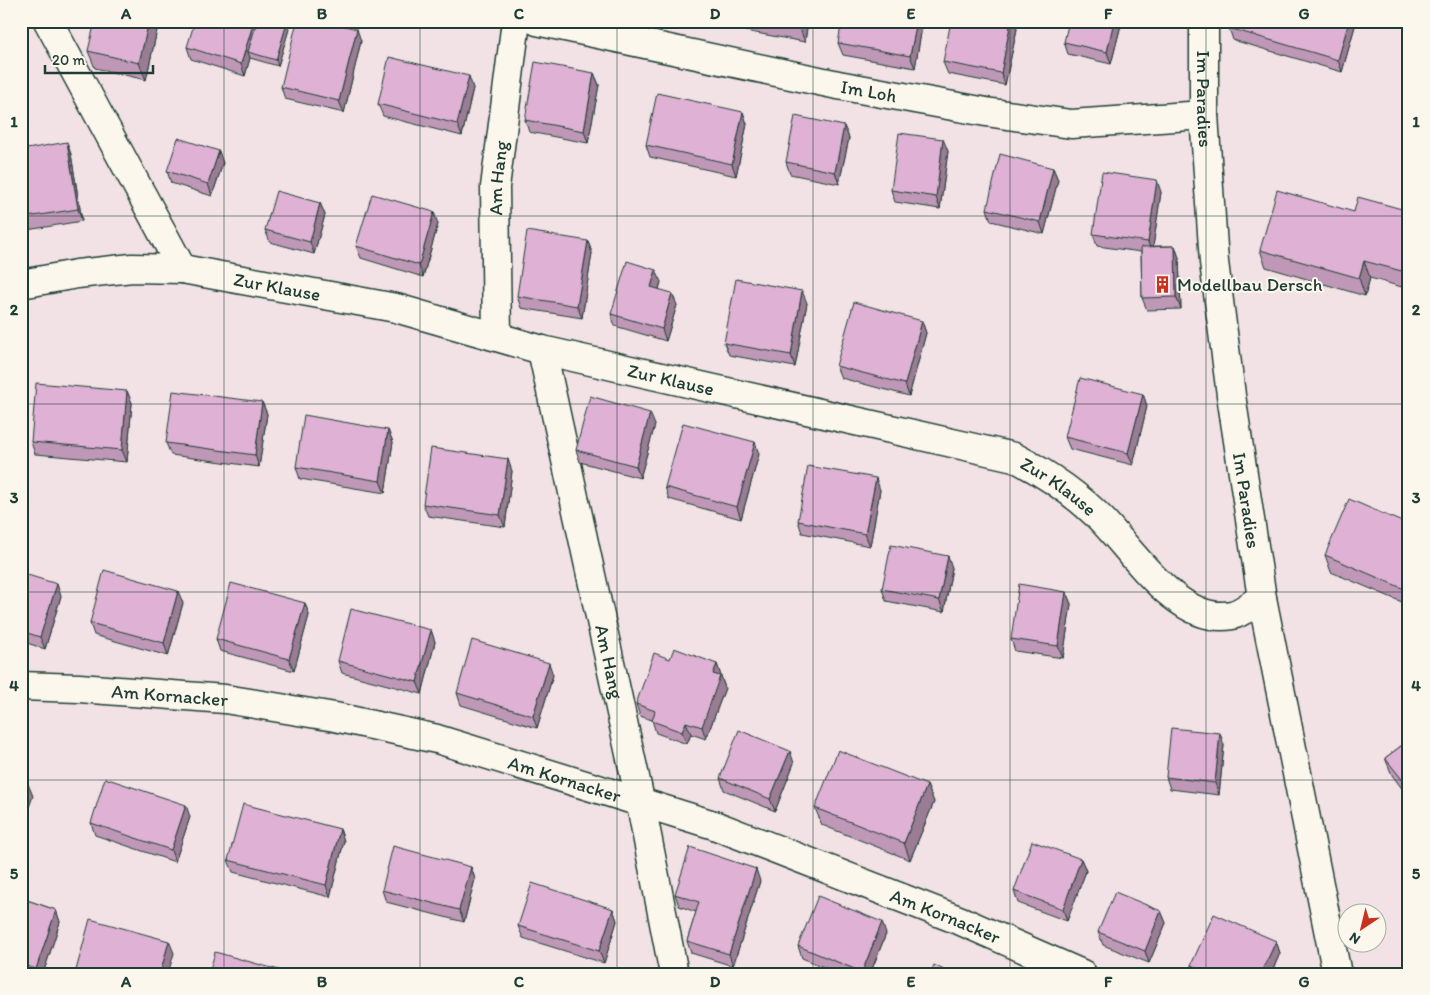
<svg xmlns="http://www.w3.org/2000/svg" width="1430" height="995" font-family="Itim,sans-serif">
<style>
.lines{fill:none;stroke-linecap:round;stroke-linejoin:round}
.minor-casing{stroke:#1f3d34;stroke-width:31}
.minor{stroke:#fbf7ec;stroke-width:28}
.wall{fill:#bf98b7;stroke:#1f3d34}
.shaded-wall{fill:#9b7c95;stroke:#1f3d34}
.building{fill:#deb1d5;stroke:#1f3d34}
.grid{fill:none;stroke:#1f3d34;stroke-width:1;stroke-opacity:0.55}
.labels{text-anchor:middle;stroke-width:4;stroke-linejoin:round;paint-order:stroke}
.street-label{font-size:19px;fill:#1f3d34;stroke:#fbf7ec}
.poi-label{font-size:19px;fill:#1f3d34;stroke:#fbf7ec;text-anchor:start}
.neatline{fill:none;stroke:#1f3d34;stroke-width:2}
.grid-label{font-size:16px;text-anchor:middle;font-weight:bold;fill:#1f3d34}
</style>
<rect width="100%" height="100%" fill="#f2e2e5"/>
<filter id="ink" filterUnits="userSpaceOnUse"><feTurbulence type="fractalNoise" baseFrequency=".02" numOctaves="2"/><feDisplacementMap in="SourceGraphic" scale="10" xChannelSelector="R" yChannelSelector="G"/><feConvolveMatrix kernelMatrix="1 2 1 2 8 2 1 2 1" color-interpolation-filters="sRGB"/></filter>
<g filter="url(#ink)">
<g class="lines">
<defs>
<g id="minor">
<path d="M48 21 182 269"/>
<path id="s1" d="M537 21 838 85 986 112 1071 124 1204 115"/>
<path id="s2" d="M1204 21V115L1214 262 1231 395 1262 598 1337 974"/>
<path id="s3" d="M21 284 77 274 132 268 182 269 396 308 542 350 1014 457C1047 474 1076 493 1103 521 1133 552 1180 626 1232 615 1242 613 1253 603 1262 598"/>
<path id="s4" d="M497 336 495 187 516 21"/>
<path id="s5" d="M542 350 640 800 674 974"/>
<path id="s6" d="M21 686 79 688 225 699 335 717 437 739 714 825 961 921 1082 974"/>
</g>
</defs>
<!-- minor casing -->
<use href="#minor" class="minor-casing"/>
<!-- minor -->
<use href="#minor" class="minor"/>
</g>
<!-- wall -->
<path class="wall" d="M159 21 146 80 95 68 88 51Z
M742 21H808L805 42 745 31Z
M923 21 915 68 843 55 838 43Z
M1122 21 1111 64 1068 54 1064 42Z
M1231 21H1354L1355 26 1342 72 1233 40 1229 28Z
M287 23 289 29 278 66 250 58 245 76 191 59 187 47Z
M1017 29 1005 85 948 74 943 62Z
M361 41 344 113 285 99 281 87Z
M594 73 599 85 588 143 529 132 525 120Z
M473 88 462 136 383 116 378 104Z
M743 112 747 124 736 176 650 157 646 145Z
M844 126 849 138 839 184 790 174 786 162Z
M21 150 71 154 82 221 21 231Z
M948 151 940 209 895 202 891 190Z
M223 163 212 196 171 183 167 171Z
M1053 168 1058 180 1044 234 991 221 987 209Z
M1161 192 1153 246H1175L1179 258 1181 309 1147 310 1142 298 1141 252 1097 246 1093 234Z
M320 203 325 215 314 254 270 242 265 230Z
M1409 211V289L1370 278 1365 296 1266 267 1260 250 1354 212Z
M438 224 423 277 361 258 356 246Z
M588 241 592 253 582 318 521 308 517 296Z
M661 282 659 289 677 305 666 341 615 326 611 314Z
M807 303 795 367 729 355 724 343Z
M922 321 926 333 909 396 841 378 836 366Z
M127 391 132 403 127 462 35 454 31 442Z
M1143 394 1147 406 1133 465 1070 449 1065 437Z
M262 402 267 414 259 467 171 455 166 443Z
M655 425 640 478 580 462 576 450Z
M388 430 393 442 385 493 300 479 296 467Z
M759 454 741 519 669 499 665 487Z
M512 471 505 527 428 516 423 504Z
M880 490 870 546 802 533 798 521Z
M1409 525V605L1331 572 1325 555Z
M948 556 952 568 944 612 886 601 882 589Z
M21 573 61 596 45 649 21 641Z
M1066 592 1071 604 1063 658 1015 651 1011 639Z
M183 603 168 656 94 635 90 623Z
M305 603 309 615 294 671 220 651 216 639Z
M431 630 435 642 422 694 342 673 338 661Z
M670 659 717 664 725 688 706 739 691 734 687 744 656 733 652 720 640 716 636 704Z
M553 675 537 728 461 705 457 693Z
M1409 740V798L1392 775 1385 758Z
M1224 745 1219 795 1170 789 1166 777Z
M794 763 775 811 724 790 720 778Z
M927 785 934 802 910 860 822 825 815 808Z
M190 817 175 862 95 835 91 823Z
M340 829 344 841 330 897 233 872 228 860Z
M1081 859 1086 871 1067 921 1018 903 1014 891Z
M471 867 475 879 464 922 386 902 382 890Z
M760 881 733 966 691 953 687 941 696 912 679 906 675 894Z
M21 898 56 910 60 922 43 974H21Z
M613 909 617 921 604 963 523 938 518 926Z
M1161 911 1166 923 1149 963 1103 945 1098 932Z
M886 934 870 974H841L802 958 798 946Z
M1276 941 1280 953 1271 974H1194L1191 965Z"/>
<!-- shaded-wall -->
<path class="shaded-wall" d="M149 21H159L146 80 139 63Z
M254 21H262L248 52 250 58 245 76 241 64Z
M802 21H808L805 42 800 29Z
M917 21H923L915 68 910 56Z
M1011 21H1014L1017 29 1005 85 1001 73Z
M1114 21H1122L1111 64 1107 52Z
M1349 21H1354L1355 26 1342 72 1338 60Z
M287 23 289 29 278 66 276 60Z
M357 29 361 41 344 113 339 101Z
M594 73 599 85 588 143 584 131Z
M469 76 473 88 462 136 457 124Z
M743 112 747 124 736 176 732 164Z
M844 126 849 138 839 184 835 172Z
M943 139 948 151 940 209 936 197Z
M67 142 71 154 82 221 78 209Z
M219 151 223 163 212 196 208 184Z
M1053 168 1058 180 1044 234 1040 222Z
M1157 180 1161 192 1152 254 1148 242Z
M320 203 325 215 314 254 310 242Z
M434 212 438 224 423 277 419 265Z
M588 241 592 253 582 318 577 306Z
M1175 246 1179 258 1181 309 1176 297Z
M1364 261 1370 278 1365 296 1359 278Z
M656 270 661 282 656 299 651 287Z
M802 291 807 303 795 367 791 355Z
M672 293 677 305 666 341 662 329Z
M922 321 926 333 909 396 905 384Z
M127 391 132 403 127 462 122 450Z
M1143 394 1147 406 1133 465 1128 453Z
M262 402 267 414 259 467 255 455Z
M650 413 655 425 640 478 636 466Z
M388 430 393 442 385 493 380 481Z
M755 442 759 454 741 519 737 507Z
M508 459 512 471 505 527 500 515Z
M876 478 880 490 870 546 865 534Z
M948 556 952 568 944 612 939 600Z
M57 584 61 596 45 649 40 637Z
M178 591 183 603 168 656 164 643Z
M1066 592 1071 604 1063 658 1058 646Z
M305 603 309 615 294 671 289 659Z
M431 630 435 642 422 694 417 682Z
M549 663 553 675 537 728 533 716Z
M717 664 725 688 706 739 702 727 713 674Z
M686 722 691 734 687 744 682 732Z
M1220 733 1224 745 1219 795 1215 783Z
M790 751 794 763 775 811 770 799Z
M28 784 33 796 21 830V805Z
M927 785 934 802 910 860 904 843Z
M186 805 190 817 175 862 171 850Z
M340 829 344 841 330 897 326 885Z
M1081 859 1086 871 1067 921 1063 909Z
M471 867 475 879 464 922 459 910Z
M756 869 760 881 733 966 729 954Z
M613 909 617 921 604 963 599 951Z
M56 910 60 922 43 974H38L36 969Z
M1161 911 1166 923 1149 963 1145 951Z
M882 922 886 934 870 974H862V972Z
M169 941 174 953 168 974H160Z
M1276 941 1280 953 1271 974H1261Z"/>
<!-- building -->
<path class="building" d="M95 21H149L139 63 88 51Z
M195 21H254L241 64 187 47Z
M257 21H282L287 23 276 60 248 52Z
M297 21H325L357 29 339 101 281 87Z
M756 21H802L800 29Z
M842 21H917L910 56 838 43Z
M951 21H1011L1001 73 943 62Z
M1069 21H1114L1107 52 1064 42Z
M1231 21H1349L1338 60 1229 28Z
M389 57 469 76 457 124 378 104Z
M535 62 594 73 584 131 525 120Z
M657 93 743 112 732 164 646 145Z
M795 116 844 126 835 172 786 162Z
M899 133 943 139 936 197 891 190Z
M178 138 219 151 208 184 167 171Z
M67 142 78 209 21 218V150Z
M1000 154 1053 168 1040 222 987 209Z
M1102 172 1157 180 1148 242 1093 234Z
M1277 190 1354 212 1358 197 1409 211V273L1364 261 1359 278 1260 250Z
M276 191 320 203 310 242 265 230Z
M372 194 434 212 419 265 356 246Z
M527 231 588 241 577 306 517 296Z
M1175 246 1176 297 1142 298 1141 247Z
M627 261 656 270 651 287 672 293 662 329 611 314Z
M736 279 802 291 791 355 724 343Z
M854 302 922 321 905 384 836 366Z
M1080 378 1143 394 1128 453 1065 437Z
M36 383 127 391 122 450 31 442Z
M173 391 262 402 255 455 166 443Z
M590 396 650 413 636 466 576 450Z
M304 415 388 430 380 481 296 467Z
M683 423 755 442 737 507 665 487Z
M431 448 508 459 500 515 423 504Z
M808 466 876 478 865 534 798 521Z
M1349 499 1409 525V591L1325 555Z
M891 545 948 556 939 600 882 589Z
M104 570 178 591 164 643 90 623Z
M21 573 57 584 40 637 21 631Z
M231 583 305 603 289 659 216 639Z
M1019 584 1066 592 1058 646 1011 639Z
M351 609 431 630 417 682 338 661Z
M472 640 549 663 533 716 457 693Z
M674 648 717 664 713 674 720 676 702 727 686 722 682 732 652 721 655 711 636 704 654 653 670 659Z
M1171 728 1220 733 1215 783 1166 777Z
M739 730 790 751 770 799 720 778Z
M1409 740V788L1385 758Z
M838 750 927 785 904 843 815 808Z
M105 778 186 805 171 850 91 823Z
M21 782 28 784 21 805Z
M243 804 340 829 326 885 228 860Z
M1032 841 1081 859 1063 909 1014 891Z
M393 846 471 867 459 910 382 890Z
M690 847 756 869 729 954 687 941 699 902 675 894Z
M532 883 613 909 599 951 518 926Z
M1115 892 1161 911 1145 951 1098 932Z
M818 896 882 922 862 972 798 946Z
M21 898 56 910 36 969 21 964Z
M1214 914 1276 941 1261 974H1210L1191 965Z
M90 919 169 941 160 974H75Z
M215 952 293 974H209Z
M934 965 953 974H930Z"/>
</g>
<!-- grid -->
<path class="grid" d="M224 21V974M420 21V974M617 21V974M813 21V974M1010 21V974M1206 21V974M21 216H1409M21 404H1409M21 592H1409M21 780H1409"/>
<!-- icons -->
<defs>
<symbol id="building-bare" viewBox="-9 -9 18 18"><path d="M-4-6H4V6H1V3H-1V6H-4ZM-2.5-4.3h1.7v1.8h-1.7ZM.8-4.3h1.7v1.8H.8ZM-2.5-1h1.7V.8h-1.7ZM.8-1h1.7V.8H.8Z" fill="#c8321e" stroke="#fbf7ec" stroke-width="2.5" paint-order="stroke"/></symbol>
</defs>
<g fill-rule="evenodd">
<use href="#building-bare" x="1150" y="272" width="25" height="25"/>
</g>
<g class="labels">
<!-- street labels -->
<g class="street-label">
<text dy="7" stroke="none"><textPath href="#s1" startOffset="339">Im Loh</textPath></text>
<text dy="7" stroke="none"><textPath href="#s2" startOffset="78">Im Paradies</textPath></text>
<text dy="7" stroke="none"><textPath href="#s4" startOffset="158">Am Hang</textPath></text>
<text dy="7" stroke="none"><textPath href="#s3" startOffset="259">Zur Klause</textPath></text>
<text dy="7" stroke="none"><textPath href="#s3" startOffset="664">Zur Klause</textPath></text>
<text dy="7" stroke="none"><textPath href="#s3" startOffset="1069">Zur Klause</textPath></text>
<text dy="7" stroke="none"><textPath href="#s2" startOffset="482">Im Paradies</textPath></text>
<text dy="7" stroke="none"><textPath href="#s5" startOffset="319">Am Hang</textPath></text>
<text dy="7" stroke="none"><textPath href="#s6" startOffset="149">Am Kornacker</textPath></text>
<text dy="7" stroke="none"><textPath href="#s6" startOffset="554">Am Kornacker</textPath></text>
<text dy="7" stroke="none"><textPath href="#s6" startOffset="959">Am Kornacker</textPath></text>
</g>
<!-- poi labels -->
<g class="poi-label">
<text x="1177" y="291">Modellbau Dersch</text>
</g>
</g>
<!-- margin -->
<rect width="1430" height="995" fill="none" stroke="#fbf7ec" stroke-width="55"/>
<!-- north arrow -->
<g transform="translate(1362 928) rotate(215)"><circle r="24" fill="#fbf7ec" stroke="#a3ada2"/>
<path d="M0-4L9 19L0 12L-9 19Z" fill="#c8321e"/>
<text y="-8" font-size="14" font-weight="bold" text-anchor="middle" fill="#1f3d34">N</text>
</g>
<!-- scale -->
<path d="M45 65v8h108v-8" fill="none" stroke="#1f3d34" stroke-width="2.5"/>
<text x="52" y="65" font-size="15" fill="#1f3d34" stroke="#fbf7ec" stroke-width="4" paint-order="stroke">20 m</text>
<rect x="28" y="28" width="1374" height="940" class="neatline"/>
<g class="grid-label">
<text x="126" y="19">A</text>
<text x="322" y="19">B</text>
<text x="519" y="19">C</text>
<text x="715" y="19">D</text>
<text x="911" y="19">E</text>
<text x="1108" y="19">F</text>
<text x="1304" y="19">G</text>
<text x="14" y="127">1</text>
<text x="1416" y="127">1</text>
<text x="14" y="315">2</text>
<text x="1416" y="315">2</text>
<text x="14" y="503">3</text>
<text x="1416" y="503">3</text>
<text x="14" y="691">4</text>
<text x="1416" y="691">4</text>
<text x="14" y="879">5</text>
<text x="1416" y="879">5</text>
<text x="126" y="987">A</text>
<text x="322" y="987">B</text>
<text x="519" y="987">C</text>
<text x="715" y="987">D</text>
<text x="911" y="987">E</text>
<text x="1108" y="987">F</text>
<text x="1304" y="987">G</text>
</g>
</svg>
